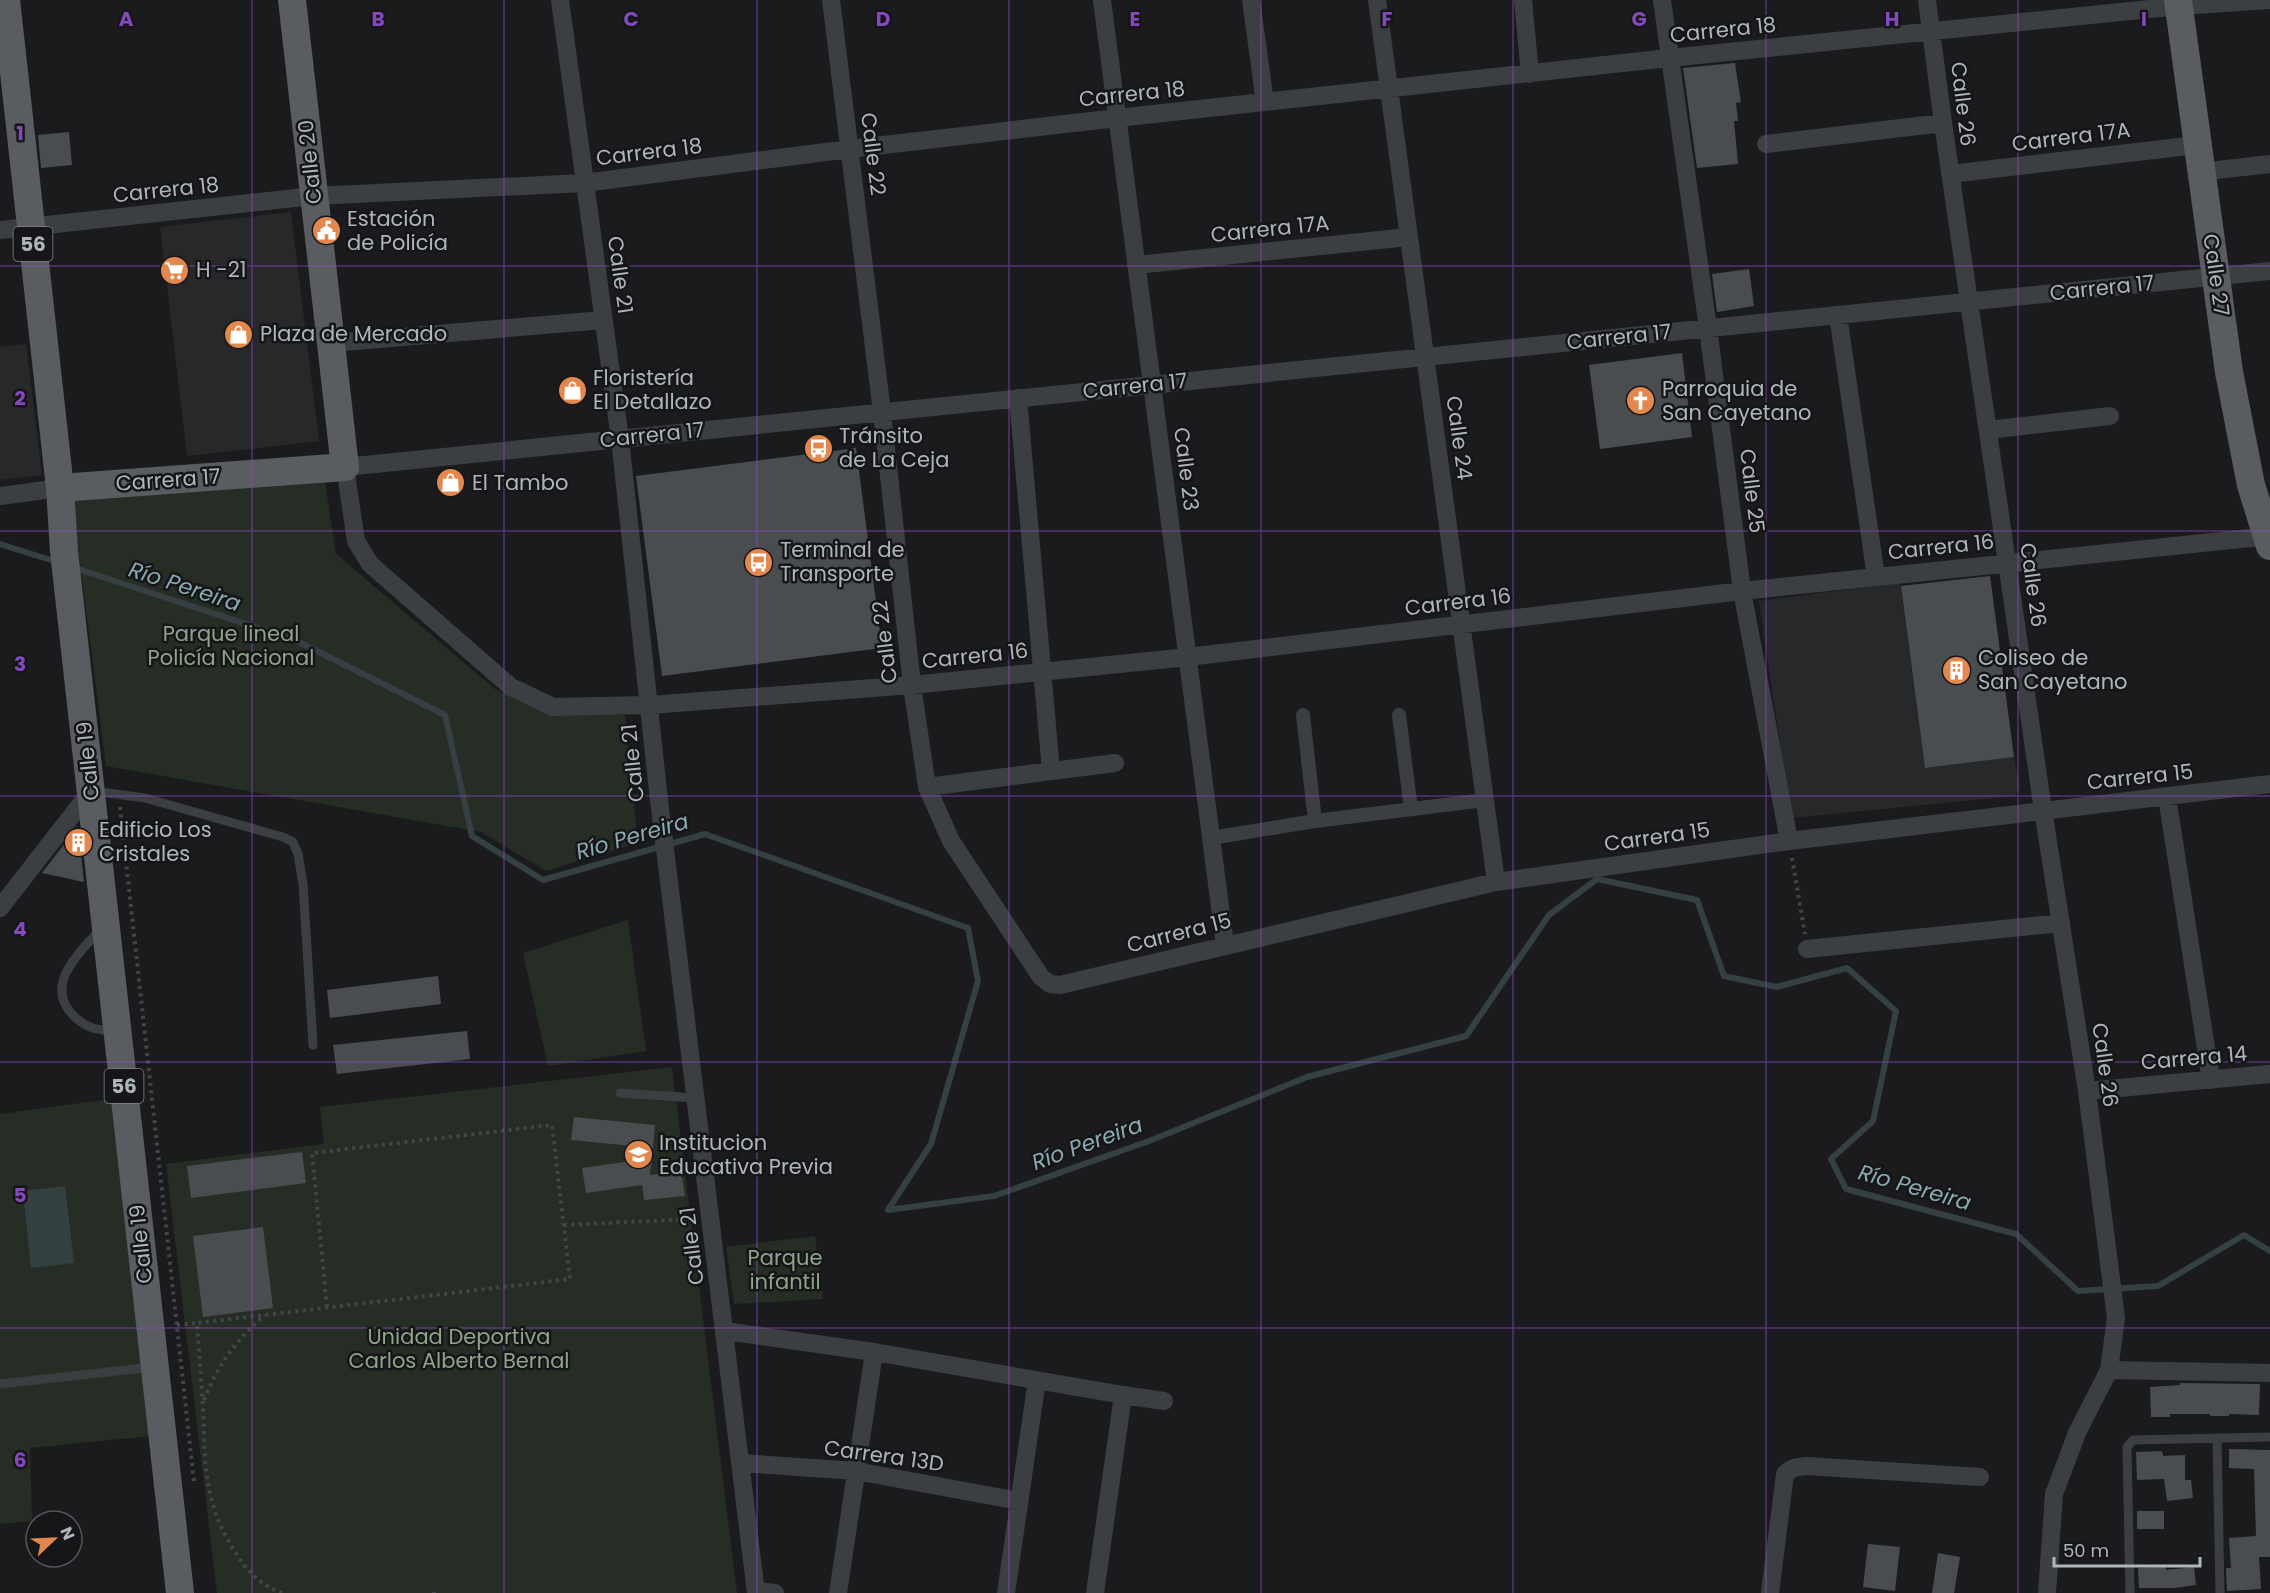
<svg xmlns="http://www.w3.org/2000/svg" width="2270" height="1593" font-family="Poppins,sans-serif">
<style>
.built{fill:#27282a}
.green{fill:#262d25}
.water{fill:#344042}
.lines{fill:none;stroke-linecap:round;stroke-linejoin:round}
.stream{stroke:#344042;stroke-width:6}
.building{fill:#4a4d4f}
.path{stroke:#424648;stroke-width:4;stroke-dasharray:3 4.5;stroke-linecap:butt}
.service{stroke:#3c3f42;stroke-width:9}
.pedestrian{stroke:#3c3f42;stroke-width:14}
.minor{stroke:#3c3f42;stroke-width:18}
.primary{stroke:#595c60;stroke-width:28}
.grid{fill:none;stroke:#8548be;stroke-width:1.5;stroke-opacity:0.55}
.labels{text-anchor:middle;stroke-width:5;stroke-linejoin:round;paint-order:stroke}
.shield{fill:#161618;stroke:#81868a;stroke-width:1.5}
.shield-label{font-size:20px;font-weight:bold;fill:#afb6bb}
.street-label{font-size:21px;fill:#afb6bb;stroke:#161618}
.poi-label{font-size:21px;fill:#afb6bb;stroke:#161618;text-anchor:start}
.park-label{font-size:21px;fill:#8ea488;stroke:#161618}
.water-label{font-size:22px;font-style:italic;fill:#8aaab2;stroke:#161618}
.grid-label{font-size:20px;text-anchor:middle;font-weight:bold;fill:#8548be;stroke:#161618;stroke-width:5;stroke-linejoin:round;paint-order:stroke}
</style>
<rect width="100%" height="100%" fill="#1b1b1d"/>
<!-- built -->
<path class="built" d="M291 212 319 441 187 456 160 227Z
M26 344 42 475 0 480V347Z
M1900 583 1925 768 2014 757 2020 787 2015 796 1791 818 1759 601Z"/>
<!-- green -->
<path class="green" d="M324 475 336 554 495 689 551 715H625L638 843 546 871 481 832 106 766 71 493Z
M628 920 646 1051 548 1066 523 953Z
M672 1067 737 1593H217L166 1164 324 1144 320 1107Z
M117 1098 151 1436 30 1448 32 1521 0 1524V1114Z
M815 1236 823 1299 734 1304 726 1247Z"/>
<!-- water -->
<path class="water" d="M65 1186 74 1263 31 1268 23 1191Z"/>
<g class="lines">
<!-- stream -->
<path class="stream" d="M0 544 57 562
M72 567 295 640 445 715 472 836 543 880 705 834 968 928 978 981 931 1144 888 1210 994 1196 1149 1141 1307 1077 1466 1036 1549 915 1597 879 1697 900 1724 976 1777 987 1847 968 1896 1011 1873 1121 1831 1159 1846 1189 2016 1234 2078 1291 2158 1286 2244 1235 2270 1251"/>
</g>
<!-- building -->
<path class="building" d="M1735 63 1741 102 1736 103 1738 121H1734L1738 164 1697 168 1683 68Z
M69 132 72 165 41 168 38 135Z
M1749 269 1754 306 1717 312 1712 274Z
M1682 353 1692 437 1600 449 1589 365Z
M856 448 882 648 662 676 636 476Z
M1990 576 2014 757 1925 768 1901 586Z
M78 826 84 882 42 873Z
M438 976 441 1004 330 1018 327 990Z
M467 1031 470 1059 337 1074 333 1045Z
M574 1117 655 1125 653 1148 571 1140Z
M302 1152 306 1183 191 1198 187 1166Z
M652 1158 650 1175 681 1171 685 1196 644 1200 642 1185 586 1193 582 1168Z
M263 1227 273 1308 203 1317 193 1236Z
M2180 1383 2260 1384 2259 1415 2229 1414V1416H2210V1414H2170V1417H2151L2150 1387 2180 1385Z
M2229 1449 2270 1450V1557H2259L2261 1589 2227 1591 2226 1568H2231L2229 1538 2256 1536 2254 1469 2229 1468Z
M2162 1451 2163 1456 2185 1455V1480H2191L2193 1498 2167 1501 2164 1479 2137 1480 2136 1452Z
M2137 1511H2164V1529H2137Z
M1868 1544 1900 1547 1895 1591 1863 1587Z
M1938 1553 1960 1557 1954 1593H1932Z
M2166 1567V1570L2194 1567 2196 1585 2174 1588H2139L2138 1568Z"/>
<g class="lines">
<!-- path -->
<path class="path" d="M120 807 194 1482
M1792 858 1805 934
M564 1225 693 1219
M177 1325 197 1323
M204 1400C217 1366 237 1339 265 1315
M434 1592V1593
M282 1593C260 1585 247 1571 235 1552 203 1502 205 1463 203 1406 201 1378 199 1350 197 1323 322 1308 446 1294 570 1279L552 1125 312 1153 327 1308"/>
<!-- service -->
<path class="service" d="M93 791 145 798 283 837 293 842 298 854 303 884 313 1045
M100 930C80 952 44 984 72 1014 84 1027 96 1031 114 1030
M620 1093 696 1098
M0 1384 153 1367
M2217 1438 2220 1593
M2130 1593 2127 1447 2133 1440 2270 1437"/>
<!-- pedestrian -->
<path class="pedestrian" d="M1303 715 1315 821
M1399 715 1411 809
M1211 838 1315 821 1485 800"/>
<!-- minor -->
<path class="minor" d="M560 0 620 439 659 800 756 1593
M831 0 882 412 912 685 927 787 951 841 1041 977 1050 984 1060 985 1496 882 1789 841 2270 784
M1102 0 1225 945
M1251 0 1265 102
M1377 0 1496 882
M1523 0 1530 74
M1662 0 1708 328 1742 591 1789 841
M1927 0 1943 123 2043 810 2087 1091 2116 1318 2109 1370 2077 1433 2054 1494 2047 1593
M1766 144 1943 123
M2200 172 2270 164
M1950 174 2196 145
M0 230 314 196 584 183 849 149 1117 118 1669 58 2179 6 2270 0
M1136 265 1409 237
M2270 271 345 467 356 541 370 564 511 687 553 707 650 705 912 685 1188 657 1742 591 2270 536
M1838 315 1876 577
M331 343 603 320
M1018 398 1051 771
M1988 430 2110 416
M0 496 60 488
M927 787 1115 763
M2167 797 2211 1080
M0 908 91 791
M1807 949 2061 923
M2087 1091 2270 1074
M725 1331 874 1352 1123 1395 1095 1593
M2109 1370 2270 1373
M1123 1395 1164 1401
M742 1463 856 1471 1019 1501
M756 1591 775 1593
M838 1593 874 1352
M1006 1593 1037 1380
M1770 1593 1785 1474C1792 1467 1797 1467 1807 1466L1980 1477"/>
<!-- primary -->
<path class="primary" d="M6 0 60 488 64 551 180 1593
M2178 0 2229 372 2251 485 2270 546
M60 488 345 467 292 0"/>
</g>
<!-- grid -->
<path class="grid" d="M252 0V1593M504 0V1593M757 0V1593M1009 0V1593M1261 0V1593M1513 0V1593M1766 0V1593M2018 0V1593M0 266H2270M0 531H2270M0 796H2270M0 1062H2270M0 1328H2270"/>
<!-- icons -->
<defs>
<symbol id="civic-disc" viewBox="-11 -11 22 22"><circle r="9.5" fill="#e2884e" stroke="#161618"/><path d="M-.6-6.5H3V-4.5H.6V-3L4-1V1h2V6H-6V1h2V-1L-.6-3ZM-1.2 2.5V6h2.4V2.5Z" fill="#fff"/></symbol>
<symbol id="supermarket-disc" viewBox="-11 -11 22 22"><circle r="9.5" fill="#e2884e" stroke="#161618"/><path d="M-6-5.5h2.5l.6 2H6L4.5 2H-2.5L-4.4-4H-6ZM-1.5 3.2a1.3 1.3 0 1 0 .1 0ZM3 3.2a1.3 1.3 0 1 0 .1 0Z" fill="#fff"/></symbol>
<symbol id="shop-disc" viewBox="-11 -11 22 22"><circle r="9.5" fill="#e2884e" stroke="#161618"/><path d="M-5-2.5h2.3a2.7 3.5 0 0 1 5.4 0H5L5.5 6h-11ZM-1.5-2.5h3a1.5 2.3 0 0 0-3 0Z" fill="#fff"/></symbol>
<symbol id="church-disc" viewBox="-11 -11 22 22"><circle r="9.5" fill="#e2884e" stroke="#161618"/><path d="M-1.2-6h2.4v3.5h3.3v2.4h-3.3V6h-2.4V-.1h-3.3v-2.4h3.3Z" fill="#fff"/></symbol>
<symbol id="bus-disc" viewBox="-11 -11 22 22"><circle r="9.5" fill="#e2884e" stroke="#161618"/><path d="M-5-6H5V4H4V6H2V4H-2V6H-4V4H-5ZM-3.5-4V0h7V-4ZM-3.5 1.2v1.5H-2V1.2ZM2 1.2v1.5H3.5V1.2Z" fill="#fff"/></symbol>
<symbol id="building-disc" viewBox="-11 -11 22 22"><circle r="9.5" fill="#e2884e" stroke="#161618"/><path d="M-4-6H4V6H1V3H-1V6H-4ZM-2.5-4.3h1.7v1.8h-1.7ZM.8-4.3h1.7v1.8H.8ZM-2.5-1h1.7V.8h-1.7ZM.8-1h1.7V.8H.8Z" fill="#fff"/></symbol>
<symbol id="school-disc" viewBox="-11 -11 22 22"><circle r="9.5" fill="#e2884e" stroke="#161618"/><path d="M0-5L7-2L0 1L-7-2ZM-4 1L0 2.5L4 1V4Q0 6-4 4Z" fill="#fff"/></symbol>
</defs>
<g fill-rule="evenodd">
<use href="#civic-disc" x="310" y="214" width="33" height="33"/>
<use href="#supermarket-disc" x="158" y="254" width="33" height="33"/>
<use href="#shop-disc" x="222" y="318" width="33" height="33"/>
<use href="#shop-disc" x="556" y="374" width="33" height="33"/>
<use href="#church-disc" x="1624" y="384" width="33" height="33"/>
<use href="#bus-disc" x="802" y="432" width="33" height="33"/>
<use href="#shop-disc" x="434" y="466" width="33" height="33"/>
<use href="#bus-disc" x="742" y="546" width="33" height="33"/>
<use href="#building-disc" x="1940" y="654" width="33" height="33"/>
<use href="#building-disc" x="62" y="826" width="33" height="33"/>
<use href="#school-disc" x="622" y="1138" width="33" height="33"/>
</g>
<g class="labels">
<!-- shield labels -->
<g class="shield">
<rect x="13.5" y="227" width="39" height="34" rx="4.5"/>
<rect x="104.5" y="1069" width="39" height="34" rx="4.5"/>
</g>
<g class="shield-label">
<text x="33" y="251">56</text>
<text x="124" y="1093">56</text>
</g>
<!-- street labels -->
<g class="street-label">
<text transform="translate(1723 30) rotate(-6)" y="7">Carrera 18</text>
<text transform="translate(1132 94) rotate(-6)" y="7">Carrera 18</text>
<text transform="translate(1963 104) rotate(83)" y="7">Calle 26</text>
<text transform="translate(2071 137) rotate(-7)" y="7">Carrera 17A</text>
<text transform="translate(649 152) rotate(-7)" y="7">Carrera 18</text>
<text transform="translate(873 154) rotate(83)" y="7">Calle 22</text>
<text transform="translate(310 162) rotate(-96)" y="7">Calle 20</text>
<text transform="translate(166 190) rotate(-6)" y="7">Carrera 18</text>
<text transform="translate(1270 229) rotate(-6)" y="7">Carrera 17A</text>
<text transform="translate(620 275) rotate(82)" y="7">Calle 21</text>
<text transform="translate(2216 275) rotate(82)" y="7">Calle 27</text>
<text transform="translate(2102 288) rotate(-6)" y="7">Carrera 17</text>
<text transform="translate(1619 337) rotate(-6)" y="7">Carrera 17</text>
<text transform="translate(1135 386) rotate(-6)" y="7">Carrera 17</text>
<text transform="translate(652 435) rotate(-6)" y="7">Carrera 17</text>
<text transform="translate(1459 438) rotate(82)" y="7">Calle 24</text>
<text transform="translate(1186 469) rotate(83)" y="7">Calle 23</text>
<text transform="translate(168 480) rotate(-4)" y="7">Carrera 17</text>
<text transform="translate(1752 491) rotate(83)" y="7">Calle 25</text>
<text transform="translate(1941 547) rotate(-6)" y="7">Carrera 16</text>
<text transform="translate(2033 585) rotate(82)" y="7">Calle 26</text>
<text transform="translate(1458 602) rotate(-7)" y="7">Carrera 16</text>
<text transform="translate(885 642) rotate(-97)" y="7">Calle 22</text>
<text transform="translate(975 656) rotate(-6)" y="7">Carrera 16</text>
<text transform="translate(88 761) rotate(-96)" y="7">Calle 19</text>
<text transform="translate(633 763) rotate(-96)" y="7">Calle 21</text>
<text transform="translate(2140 777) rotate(-6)" y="7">Carrera 15</text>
<text transform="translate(1657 837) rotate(-8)" y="7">Carrera 15</text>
<text transform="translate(1179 933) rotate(-14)" y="7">Carrera 15</text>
<text transform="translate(2194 1058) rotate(-5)" y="7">Carrera 14</text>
<text transform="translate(2105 1065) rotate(82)" y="7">Calle 26</text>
<text transform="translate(141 1244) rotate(-96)" y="7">Calle 19</text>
<text transform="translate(692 1246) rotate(-97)" y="7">Calle 21</text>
<text transform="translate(884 1456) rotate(8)" y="7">Carrera 13D</text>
</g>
<!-- poi labels -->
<g class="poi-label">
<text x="347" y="226">Estación<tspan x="347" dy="24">de Policía</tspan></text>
<text x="196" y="277">H -21</text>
<text x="260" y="341">Plaza de Mercado</text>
<text x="593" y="385">Floristería<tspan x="593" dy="24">El Detallazo</tspan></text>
<text x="1662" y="396">Parroquia de<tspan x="1662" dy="24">San Cayetano</tspan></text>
<text x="839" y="443">Tránsito<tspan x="839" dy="24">de La Ceja</tspan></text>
<text x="472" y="490">El Tambo</text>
<text x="780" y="557">Terminal de<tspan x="780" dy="24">Transporte</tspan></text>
<text x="1978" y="665">Coliseo de<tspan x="1978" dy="24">San Cayetano</tspan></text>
<text x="99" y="837">Edificio Los<tspan x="99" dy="24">Cristales</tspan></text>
<text x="659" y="1150">Institucion<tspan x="659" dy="24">Educativa Previa</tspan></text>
</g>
<!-- park labels -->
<g class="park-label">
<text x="231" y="641">Parque lineal<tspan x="231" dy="24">Policía Nacional</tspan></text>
<text x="785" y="1265">Parque<tspan x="785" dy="24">infantil</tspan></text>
<text x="459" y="1344">Unidad Deportiva<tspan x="459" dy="24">Carlos Alberto Bernal</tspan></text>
</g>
<!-- water labels -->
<g class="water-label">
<text transform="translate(185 586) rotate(18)" y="8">Río Pereira</text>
<text transform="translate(632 836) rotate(-16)" y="8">Río Pereira</text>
<text transform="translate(1087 1143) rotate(-20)" y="8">Río Pereira</text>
<text transform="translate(1915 1187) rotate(16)" y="8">Río Pereira</text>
</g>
</g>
<g class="grid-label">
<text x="126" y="26">A</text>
<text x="378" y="26">B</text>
<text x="631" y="26">C</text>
<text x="883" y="26">D</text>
<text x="1135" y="26">E</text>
<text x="1387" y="26">F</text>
<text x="1639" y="26">G</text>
<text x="1892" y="26">H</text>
<text x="2144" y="26">I</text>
<text x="20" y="140">1</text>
<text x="20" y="405">2</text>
<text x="20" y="671">3</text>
<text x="20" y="936">4</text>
<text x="20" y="1202">5</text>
<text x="20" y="1467">6</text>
</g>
<!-- north arrow -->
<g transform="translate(54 1539) rotate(67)"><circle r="28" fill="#161618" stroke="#535659" stroke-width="1.5"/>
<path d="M0-4.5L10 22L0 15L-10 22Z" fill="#e2884e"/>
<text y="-9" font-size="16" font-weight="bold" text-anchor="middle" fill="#afb6bb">N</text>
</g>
<!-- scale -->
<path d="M2054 1557v9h146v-9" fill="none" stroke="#afb6bb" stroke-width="3"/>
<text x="2063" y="1557" font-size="18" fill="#afb6bb" stroke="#161618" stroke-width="4.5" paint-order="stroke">50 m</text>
</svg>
